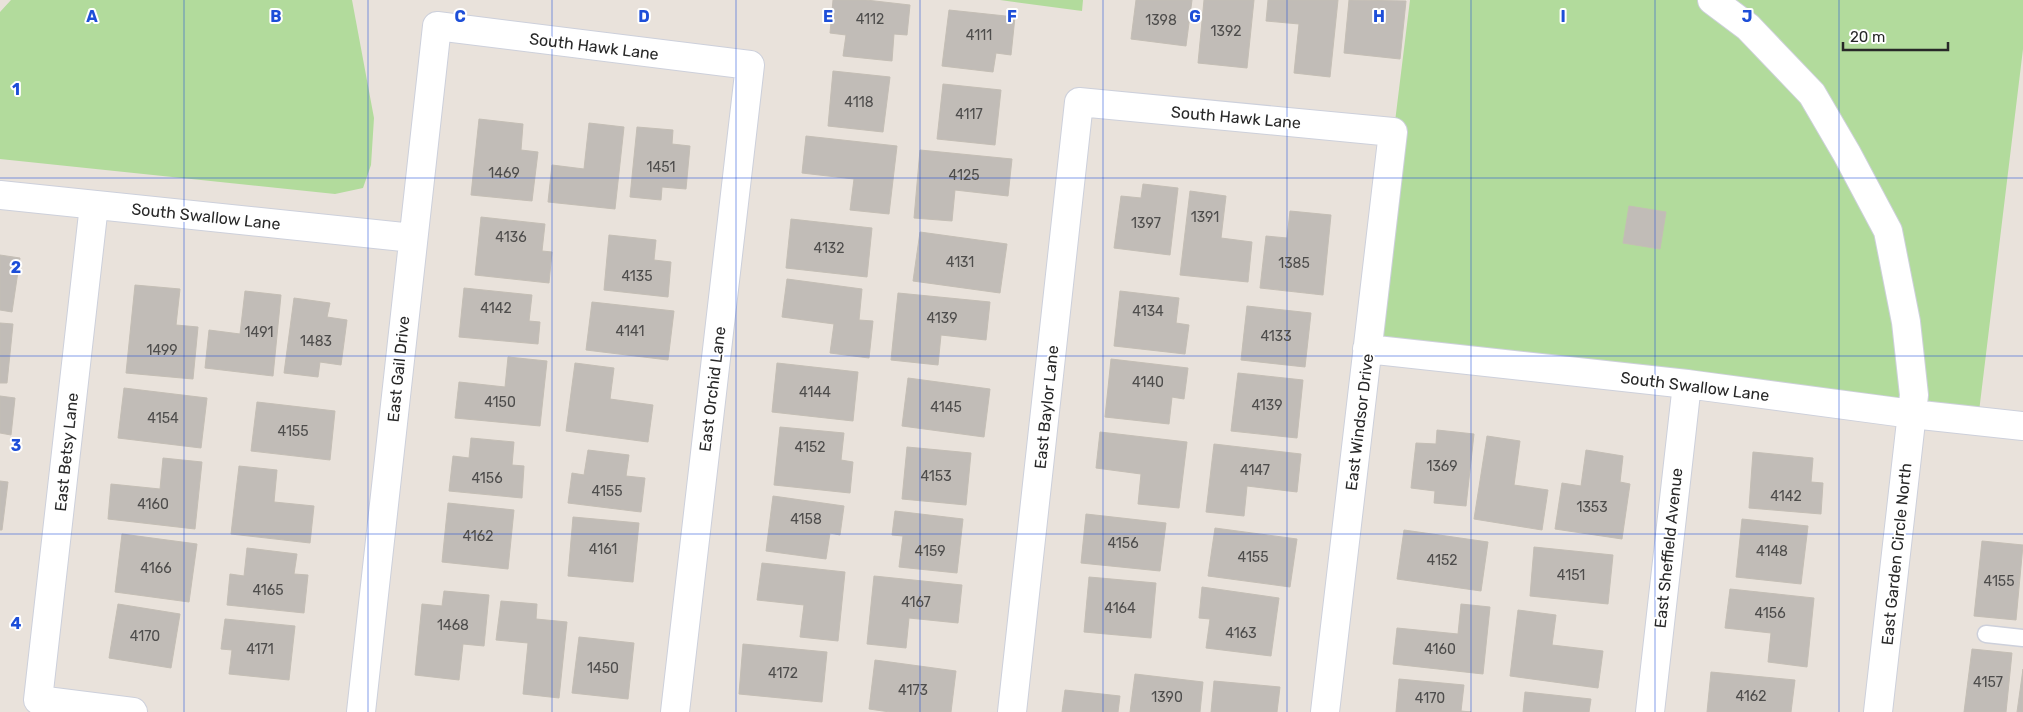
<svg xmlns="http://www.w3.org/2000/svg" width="2023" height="712" font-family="Rubik,sans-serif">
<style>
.green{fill:#b2db9c}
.building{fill:#c1bcb7;stroke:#c4beb5}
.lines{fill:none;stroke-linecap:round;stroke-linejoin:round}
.lane-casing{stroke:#cdd0db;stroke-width:19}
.street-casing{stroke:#cdd0db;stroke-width:30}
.lane{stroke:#fff;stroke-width:16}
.street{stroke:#fff;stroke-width:28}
.grid{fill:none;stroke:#1d4ed8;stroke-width:1;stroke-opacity:0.55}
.labels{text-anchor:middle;stroke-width:4;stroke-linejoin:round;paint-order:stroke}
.number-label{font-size:14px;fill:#4e4d4c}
.street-label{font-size:16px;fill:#282828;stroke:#fff}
.grid-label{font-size:16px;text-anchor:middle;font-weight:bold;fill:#1d4ed8;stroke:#fff;stroke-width:4;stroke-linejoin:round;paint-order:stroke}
</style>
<rect width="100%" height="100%" fill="#e9e2db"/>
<!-- green -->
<path class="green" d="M11 0H352L374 118 371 165 363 188 335 194 0 159V12Z
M1000 0H1083L1082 11Z
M1410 0H2023V49L1978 420 1367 349Z"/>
<!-- building -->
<path class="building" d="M833 0H866L910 5 907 35 894 34 892 61 843 56 846 35 830 33Z
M1136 0H1192L1186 46 1131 39Z
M1204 0H1254L1247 68 1198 63Z
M1268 0H1338L1330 77 1294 73 1299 24 1266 21Z
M1349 0 1406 1 1400 59 1344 53Z
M949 10 1015 17 1011 55 996 53 993 72 942 66Z
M833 71 890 77 883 132 828 126Z
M943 84 1001 90 995 145 937 139Z
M479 119 523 124 521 150 538 152 532 201 471 195Z
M589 123 624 127 615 209 548 202 552 165 584 169Z
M637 127 673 130 672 144 690 146 686 189 662 187 661 200 630 197Z
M806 136 897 146 889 214 850 210 854 179 802 173Z
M920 150 1012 159 1008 196 955 190 952 221 914 218Z
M1143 184 1178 188 1170 255 1114 248 1121 196 1141 198Z
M1190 191 1226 196 1221 238 1252 242 1248 282 1180 275Z
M1629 206 1666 212 1660 249 1623 243Z
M1290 211 1331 215 1323 295 1260 288 1266 236 1287 238Z
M481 217 545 224 542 251 552 252 549 283 475 275Z
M791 219 872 228 867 277 786 268Z
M920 232 1007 244 1000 293 913 281Z
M609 235 656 240 654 260 671 262 668 297 604 290Z
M0 255 20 258 12 312 0 310Z
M787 279 862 289 859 320 873 321 869 358 830 353 834 324 782 317Z
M135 285 180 289 176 325 198 327 193 379 126 373Z
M464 288 532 295 529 321 540 322 538 344 459 337Z
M245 291 281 295 273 376 205 368 209 330 240 334Z
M1120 291 1179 298 1176 323 1189 325 1185 354 1114 346Z
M898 293 990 302 986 340 941 335 938 365 891 360Z
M294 298 330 303 327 317 347 320 341 365 320 362 318 377 284 373Z
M592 302 674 311 668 360 586 350Z
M1247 306 1311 313 1305 367 1241 360Z
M0 323 13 324 7 383H0Z
M508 357 547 361 540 426 455 418 459 382 505 387Z
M1111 359 1188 368 1184 399 1172 397 1169 424 1105 417Z
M575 363 614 368 610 399 653 405 648 442 566 431Z
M777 363 858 372 853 421 772 412Z
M1238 373 1303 380 1297 438 1231 431Z
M908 378 990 389 984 437 902 426Z
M124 388 207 398 201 448 118 438Z
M0 396 15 398 11 435 0 433Z
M257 402 335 411 330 460 251 451Z
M780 427 844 433 841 460 853 462 850 493 774 485Z
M1437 430 1474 434 1466 506 1434 503 1435 491 1411 488 1416 443 1436 444Z
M1100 432 1187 442 1179 508 1138 504 1141 474 1096 468Z
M1487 436 1520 441 1514 485 1548 490 1542 530 1474 519Z
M471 438 514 442 512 465 524 466 522 498 449 491 453 456 469 458Z
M1214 444 1301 454 1297 492 1247 486 1244 516 1206 512Z
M907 447 971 453 966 505 902 499Z
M588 450 629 455 626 476 645 478 641 512 568 503 572 473 584 475Z
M1586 450 1623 456 1620 482 1630 484 1622 539 1555 529 1562 483 1581 486Z
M1753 452 1813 458 1811 482 1823 483 1821 514 1749 508Z
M163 458 202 462 195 529 108 519 111 484 160 489Z
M239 466 277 470 274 502 314 506 310 543 231 534Z
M0 481 8 482 2 530H0Z
M773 496 844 506 840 535 830 533 826 559 766 551Z
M448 503 514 510 508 569 442 562Z
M895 511 963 519 957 573 899 567 903 536 892 535Z
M1086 514 1166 523 1160 571 1081 563Z
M573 517 639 523 633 582 568 576Z
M1742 519 1808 526 1801 584 1736 577Z
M1215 528 1297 539 1290 587 1208 576Z
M1404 530 1488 542 1481 591 1397 579Z
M122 534 197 544 189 602 115 592Z
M1982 541 2023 545 2016 620 1974 616Z
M1534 547 1613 555 1608 604 1530 596Z
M247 548 297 554 294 574 308 575 304 613 227 605 230 574 244 576Z
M762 563 845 572 838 641 800 637 804 605 757 600Z
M874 576 962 585 958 623 909 618 906 648 867 644Z
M1089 577 1156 583 1151 638 1084 632Z
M1202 587 1279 598 1271 656 1206 648 1210 619 1199 618Z
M1730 589 1814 598 1807 667 1768 662 1771 633 1725 628Z
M444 591 489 595 484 646 463 644 459 680 415 675 422 604 442 606Z
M501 601 537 604 536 619 567 622 559 698 523 694 528 643 496 640Z
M118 604 180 614 171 668 109 658Z
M1461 604 1490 607 1483 674 1393 664 1397 628 1458 634Z
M1518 610 1556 615 1552 645 1603 651 1598 688 1510 676Z
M225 619 295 626 289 680 229 674 232 650 221 649Z
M579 637 634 643 628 699 572 693Z
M743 644 827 652 822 702 739 694Z
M1972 649 2012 653 2006 712H1964Z
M875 660 956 671 951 712H890L869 709Z
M2023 669V712H2017Z
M1711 672 1795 680 1791 712H1707Z
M1135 674 1203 682 1200 712H1130Z
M1399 679 1464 685 1461 711 1471 712H1396Z
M1214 681 1280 687 1277 712H1211Z
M1065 690 1120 696 1118 712H1062Z
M1525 692 1591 699 1589 712H1523Z"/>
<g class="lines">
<defs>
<path id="lane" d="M1986 634 2023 638"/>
<path id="street" d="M1712 0 1748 27 1812 94 1847 154 1888 231 1906 322 1914 395 1878 712
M0 195 413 238
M94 205 38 700 133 712
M1367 349 1687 384 1912 414 2023 426
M361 712 437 26 750 65 675 712
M1012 712 1079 102 1393 132 1325 712
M1650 712 1687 384"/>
</defs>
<!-- lane casing -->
<use href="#lane" class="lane-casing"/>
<!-- street casing -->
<use href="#street" class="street-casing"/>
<!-- lane -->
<use href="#lane" class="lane"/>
<!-- street -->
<use href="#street" class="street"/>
</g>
<!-- grid -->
<path class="grid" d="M184 0V712M368 0V712M552 0V712M736 0V712M920 0V712M1103 0V712M1287 0V712M1471 0V712M1655 0V712M1839 0V712M0 178H2023M0 356H2023M0 534H2023"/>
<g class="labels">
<!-- number labels -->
<g class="number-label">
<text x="870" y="24">4112</text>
<text x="1161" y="25">1398</text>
<text x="1226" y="36">1392</text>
<text x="979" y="40">4111</text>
<text x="859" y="107">4118</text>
<text x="969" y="119">4117</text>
<text x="661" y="172">1451</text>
<text x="504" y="178">1469</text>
<text x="964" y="180">4125</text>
<text x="1205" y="222">1391</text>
<text x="1146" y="228">1397</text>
<text x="511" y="242">4136</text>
<text x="829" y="253">4132</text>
<text x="960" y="267">4131</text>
<text x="1294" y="268">1385</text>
<text x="637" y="281">4135</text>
<text x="496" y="313">4142</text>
<text x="1148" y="316">4134</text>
<text x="942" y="323">4139</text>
<text x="630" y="336">4141</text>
<text x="259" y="337">1491</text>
<text x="1276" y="341">4133</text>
<text x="316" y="346">1483</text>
<text x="162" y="355">1499</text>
<text x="1148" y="387">4140</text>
<text x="815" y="397">4144</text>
<text x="500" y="407">4150</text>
<text x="1267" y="410">4139</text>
<text x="946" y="412">4145</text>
<text x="163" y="423">4154</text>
<text x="293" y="436">4155</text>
<text x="810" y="452">4152</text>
<text x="1442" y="471">1369</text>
<text x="1255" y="475">4147</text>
<text x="936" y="481">4153</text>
<text x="487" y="483">4156</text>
<text x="607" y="496">4155</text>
<text x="1786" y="501">4142</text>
<text x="153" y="509">4160</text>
<text x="1592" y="512">1353</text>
<text x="806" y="524">4158</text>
<text x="478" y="541">4162</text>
<text x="1123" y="548">4156</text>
<text x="603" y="554">4161</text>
<text x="930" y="556">4159</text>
<text x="1772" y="556">4148</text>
<text x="1253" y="562">4155</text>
<text x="1442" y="565">4152</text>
<text x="156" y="573">4166</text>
<text x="1571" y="580">4151</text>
<text x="1999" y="586">4155</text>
<text x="268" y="595">4165</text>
<text x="916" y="607">4167</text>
<text x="1120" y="613">4164</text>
<text x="1770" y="618">4156</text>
<text x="453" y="630">1468</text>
<text x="1241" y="638">4163</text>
<text x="145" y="641">4170</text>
<text x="260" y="654">4171</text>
<text x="1440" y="654">4160</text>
<text x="603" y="673">1450</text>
<text x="783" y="678">4172</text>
<text x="1988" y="687">4157</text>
<text x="913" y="695">4173</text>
<text x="1751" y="701">4162</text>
<text x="1167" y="702">1390</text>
<text x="1430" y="703">4170</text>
</g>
<!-- street labels -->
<g class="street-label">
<text transform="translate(594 46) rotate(7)" y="6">South Hawk Lane</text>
<text transform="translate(1236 117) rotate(5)" y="6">South Hawk Lane</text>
<text transform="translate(206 216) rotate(6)" y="6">South Swallow Lane</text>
<text transform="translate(398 369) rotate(-84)" y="6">East Gail Drive</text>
<text transform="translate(1695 386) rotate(7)" y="6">South Swallow Lane</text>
<text transform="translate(712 389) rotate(-83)" y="6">East Orchid Lane</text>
<text transform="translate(1046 407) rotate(-84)" y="6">East Baylor Lane</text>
<text transform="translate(1359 422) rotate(-83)" y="6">East Windsor Drive</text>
<text transform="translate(66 452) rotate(-84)" y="6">East Betsy Lane</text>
<text transform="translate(1668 548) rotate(-84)" y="6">East Sheffield Avenue</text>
<text transform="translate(1896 554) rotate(-84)" y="6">East Garden Circle North</text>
</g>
</g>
<g class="grid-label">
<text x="92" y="22">A</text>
<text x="276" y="22">B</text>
<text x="460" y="22">C</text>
<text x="644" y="22">D</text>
<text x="828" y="22">E</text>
<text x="1012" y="22">F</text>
<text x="1195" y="22">G</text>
<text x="1379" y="22">H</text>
<text x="1563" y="22">I</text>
<text x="1747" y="22">J</text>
<text x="16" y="95">1</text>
<text x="16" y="273">2</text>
<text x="16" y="451">3</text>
<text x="16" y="629">4</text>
</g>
<!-- scale -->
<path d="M1843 42v8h105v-8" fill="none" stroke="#282828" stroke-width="2.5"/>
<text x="1850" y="42" font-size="15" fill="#282828" stroke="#ffffff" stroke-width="4" paint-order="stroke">20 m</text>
</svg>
